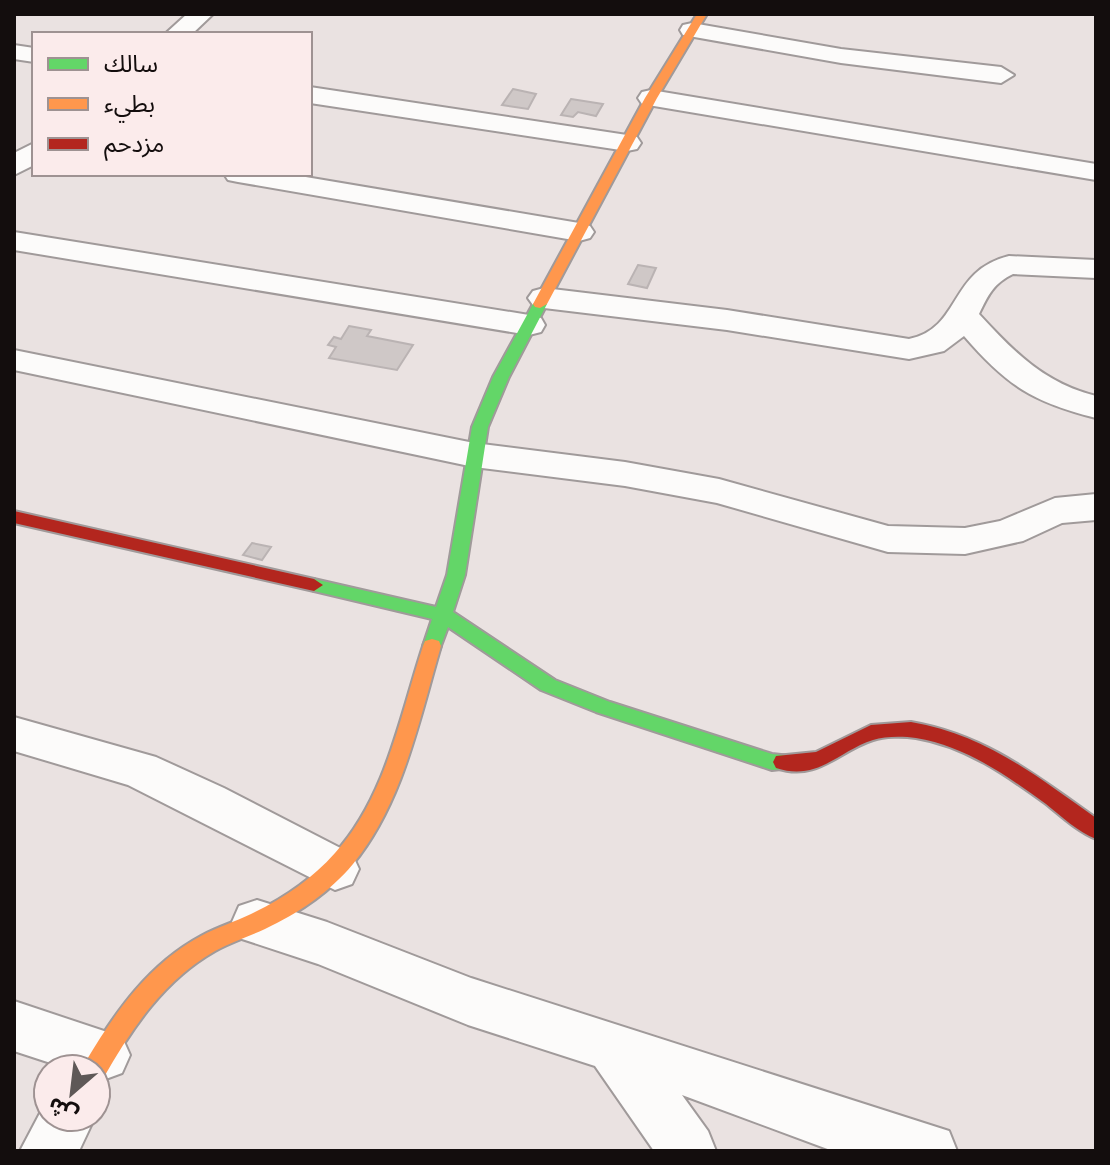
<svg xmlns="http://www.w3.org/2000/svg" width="1110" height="1165" font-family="Spectral,'Noto Sans Arabic',serif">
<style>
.building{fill:#cfc8c7;stroke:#bab3b3;stroke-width:2}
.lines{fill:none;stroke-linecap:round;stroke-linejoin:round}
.street-casing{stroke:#a09a9a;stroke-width:4}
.fast-casing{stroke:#a09a9a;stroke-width:4}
.slow-casing{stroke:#a09a9a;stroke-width:4}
.jam-casing{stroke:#a09a9a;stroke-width:4}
.street{fill:#fcfbfa;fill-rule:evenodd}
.fast{fill:#63d668;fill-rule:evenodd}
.slow{fill:#ff974d;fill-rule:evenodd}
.jam{fill:#b3261e;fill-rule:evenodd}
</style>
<rect width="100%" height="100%" fill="#eae2e1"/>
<!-- building -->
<path class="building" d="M513 89 536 94 528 109 502 105Z
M571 99 603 104 596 116 578 112 573 117 561 115Z
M638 265 656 268 647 288 628 284Z
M349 326 371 330 367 336 413 345 397 370 329 358 336 347 328 345 334 337 341 339Z
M252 543 271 547 262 560 243 555Z"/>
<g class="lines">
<defs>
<path id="street" d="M187 14H213L192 34H165Z
M692 23 841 49 1001 67 1014 75 1001 83 841 63 683 35 680 30 683 25Z
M14 45 34 48V62L14 59Z
M310 87 627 135 637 137 641 143 637 149 627 151 310 103Z
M651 90 1096 164V180L642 104 638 98 642 92Z
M34 143V165L14 175V153Z
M224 174H288L579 223 590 226 594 232 590 238 579 241 238 182 228 180Z
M14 232 529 315 541 318 545 325 541 332 529 335 14 250Z
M1009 256 1096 260V278L1013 274C994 283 988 295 979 314 1014 352 1044 383 1096 396V418C1033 402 1007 386 964 336L944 351 909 359 727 330 544 308 533 305 528 298 533 291 544 288 727 310 909 339C962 328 948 271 1009 256Z
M14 350 474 443 625 462 719 479 888 526 965 528 1000 521 1055 498 1096 494V520L1062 523 1023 541 965 554 888 552 717 503 625 486 474 467 14 370Z
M14 717 156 757 224 788 352 854 359 869 352 884 335 890 128 785 14 751Z
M257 900 327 922 471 978 949 1131 957 1151H833L682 1095 708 1131 716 1151H654L595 1066 468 1025 318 964 239 938 232 922 239 906Z
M14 1001 122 1037 130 1055 122 1073 103 1080 96 1078V1069H69L14 1051Z
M48 1098V1117H95L79 1151H20Z"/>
<path id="fast" d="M540 300 547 304 509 377 488 427 465 575 453 612 555 680 610 702 772 754 790 756 793 762 790 768 772 770 596 712 541 690 448 627 439 651H425L423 646 432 619 314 591 305 585 314 579 436 607 447 575 472 427 493 377 533 304Z"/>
<path id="slow" d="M697 14H707L657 98 547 304 540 308 535 307 533 304 645 98Z
M432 639 439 641 441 646C419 720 403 803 353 864 330 892 297 914 265 929 248 937 231 942 215 951 164 980 132 1028 104 1077L96 1080V1069H83L86 1061C116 1011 149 964 201 936 217 927 235 922 251 914 283 899 312 879 335 853 386 797 400 716 423 646L425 641Z"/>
<path id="jam" d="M14 511 314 579 323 585 314 591 14 523Z
M911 722C986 735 1035 775 1096 818V839C1078 832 1061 816 1046 804 1006 775 965 746 916 738 903 736 885 736 873 740 838 751 818 782 776 768L773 762 776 756 816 752 871 725Z"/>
</defs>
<!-- street casing -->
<use href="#street" class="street-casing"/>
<!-- fast casing -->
<use href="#fast" class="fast-casing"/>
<!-- slow casing -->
<use href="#slow" class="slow-casing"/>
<!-- jam casing -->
<use href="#jam" class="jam-casing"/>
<!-- street -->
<use href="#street" class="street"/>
<!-- fast -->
<use href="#fast" class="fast"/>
<!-- slow -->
<use href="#slow" class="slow"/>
<!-- jam -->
<use href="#jam" class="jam"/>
</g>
<!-- border -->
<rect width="1110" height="1165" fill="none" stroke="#130d0d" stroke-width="32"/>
<!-- legend -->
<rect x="32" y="32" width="280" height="144" fill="#fbebeb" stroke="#9e9292" stroke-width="2"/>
<rect x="48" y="58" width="40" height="12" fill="#63d668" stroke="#9e9292" stroke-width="2"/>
<text x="104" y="72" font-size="24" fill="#130d0d">سالك</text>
<rect x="48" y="98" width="40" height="12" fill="#ff974d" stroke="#9e9292" stroke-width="2"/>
<text x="104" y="112" font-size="24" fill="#130d0d">بطيء</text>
<rect x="48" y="138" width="40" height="12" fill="#b3261e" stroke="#9e9292" stroke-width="2"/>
<text x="104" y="152" font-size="24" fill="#130d0d">مزدحم</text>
<!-- north arrow -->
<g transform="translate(72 1093) rotate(208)"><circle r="38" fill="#fbebeb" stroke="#9e9292" stroke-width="2"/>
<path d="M0-6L14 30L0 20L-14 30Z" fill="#5e5857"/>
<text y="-12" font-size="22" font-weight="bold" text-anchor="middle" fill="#130d0d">ش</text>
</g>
</svg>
